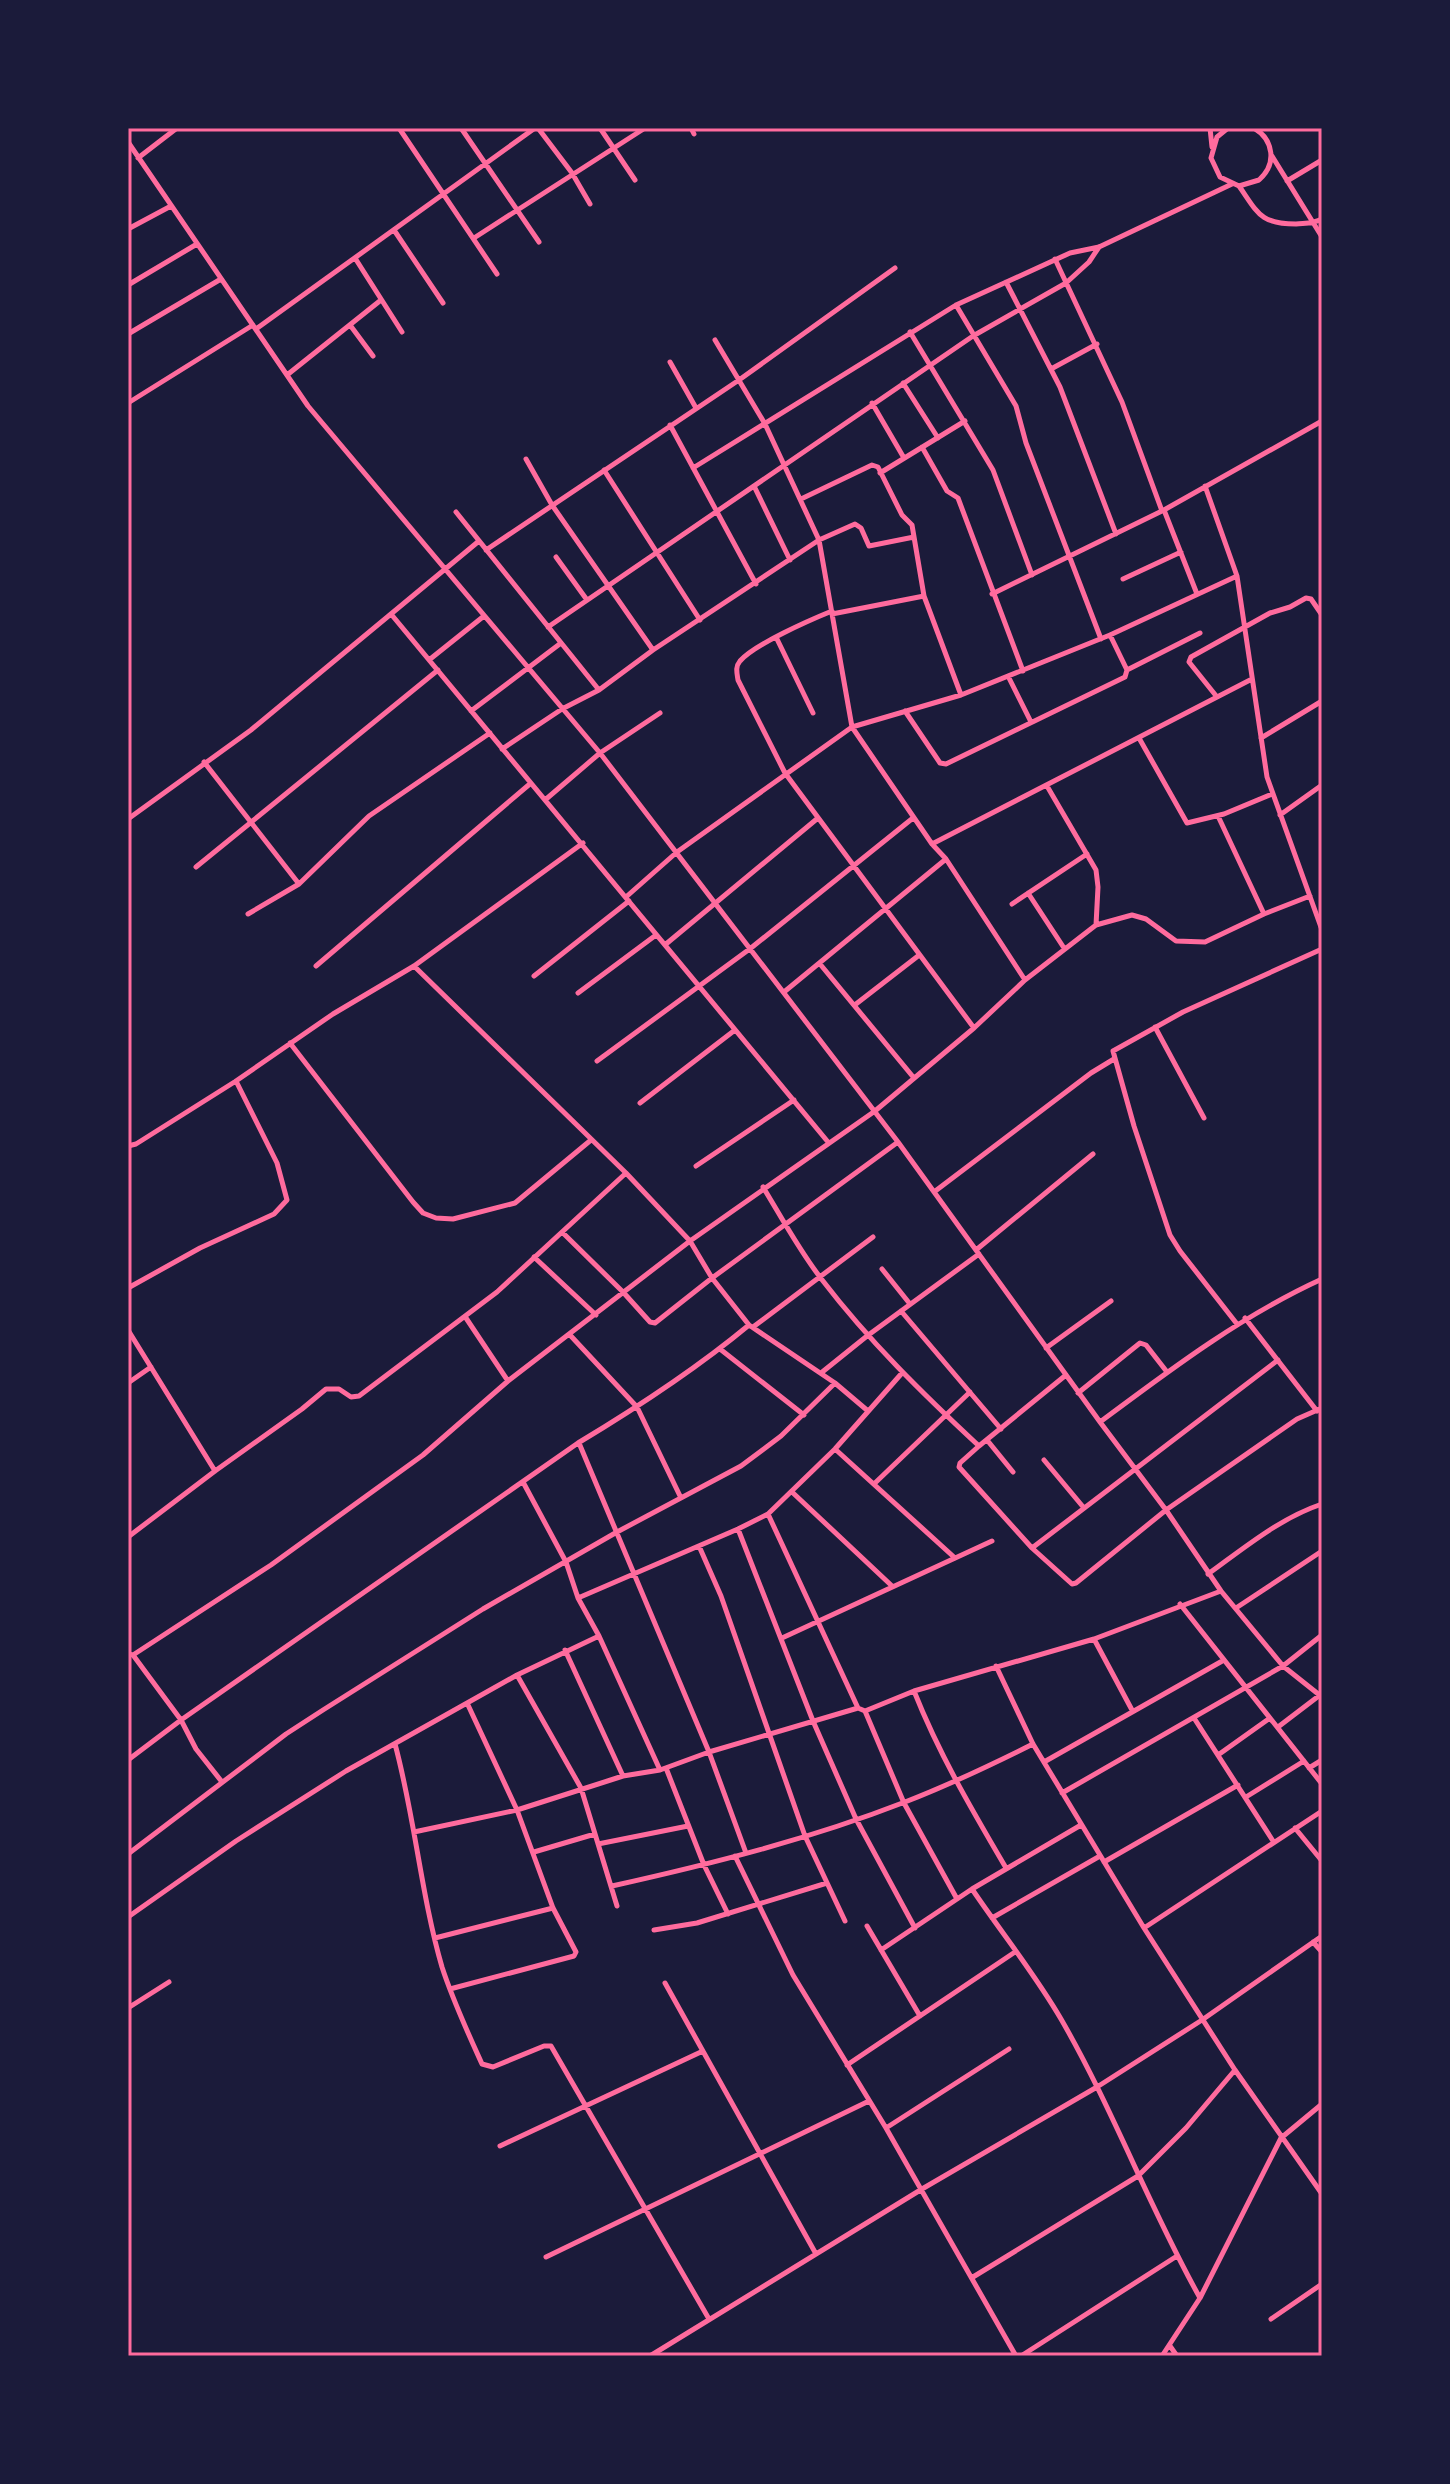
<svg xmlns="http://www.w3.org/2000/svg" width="1450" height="2484" font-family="'DM Sans',sans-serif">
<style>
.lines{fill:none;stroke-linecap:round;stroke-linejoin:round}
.minor{stroke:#ff6b9d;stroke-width:5}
.neatline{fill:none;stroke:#ff6b9d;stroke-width:3}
</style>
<rect width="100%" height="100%" fill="#1b1b3a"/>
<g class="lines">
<!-- minor -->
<path class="minor" d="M399 128 497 274
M461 128 539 242
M538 128 572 173 590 204
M600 128 635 180
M691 128 694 134
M1210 128 1212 147
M1228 128 1217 137 1211 158 1220 177 1239 186 1259 180C1277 164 1274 140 1254 128
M128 142 308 406 600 753 898 1142 1100 1422 1166 1510 1221 1591 1283 1666 1322 1697
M1272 156 1322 237
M138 158 177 128
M1287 181 1322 160
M1239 186C1258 213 1260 224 1296 224 1306 223 1313 224 1322 219
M128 229 171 206
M394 230 443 303
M474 238 645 128
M355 258 402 332
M1055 259 1122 402 1162 511
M1006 282 1060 387 1116 534
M128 285 197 244
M956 305 1016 406 1026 443 1101 639
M350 325 373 356
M256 329 535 128
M910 332 993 470 1032 575
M128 334 221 279
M715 340 765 424 819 540 852 727 932 844 946 859 1025 980
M670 362 696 408
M1051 369 1097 344
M287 375 381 300
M903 383 938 438
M128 403 253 325
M872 403 904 458
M670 425 756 584
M922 447 947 491 958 498 1023 671
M526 459 552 505 653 650
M693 468 956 305 1070 253 1099 247 1232 184
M604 470 700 620
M880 473 965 421
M754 486 790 560
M1205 486 1237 576 1267 777 1322 930
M801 499 872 465 878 467 902 515 912 525 924 596 961 695
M1164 510 1197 594
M456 512 599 690
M486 550 739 380 895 268
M556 557 587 600
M1123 579 1181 552
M992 594 1164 510 1322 421
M832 611C810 620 755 644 740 661 735 667 737 673 738 680L785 773 974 1028
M391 614 828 1142
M832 614 924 596
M548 627 973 336 1066 283 1089 262 1099 247
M776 637 813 713
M429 660 484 616
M1127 670 1200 633
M1008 676 1031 722
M1217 697 1189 662 1191 657 1270 613 1290 607 1306 598 1311 599 1322 615
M471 711 561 643
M905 711 940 763 946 764 1125 677 1127 670 1110 635
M1139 738 1187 823 1224 814 1272 794
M1261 738 1322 701
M502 749 562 709 599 690 653 650 819 540 855 524 861 528 869 546 914 537
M204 762 299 884
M1047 786 1096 870 1098 887 1096 925
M545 800 600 753 660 713
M1280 815 1322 785
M1218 816 1264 914
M128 819 251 730 479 541
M932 844 1252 679
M196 867 438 670
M1028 893 1064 948
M626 897 677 852 852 727 961 695 1110 635 1237 576
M1012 904 1087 854
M248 914 299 884 369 816 490 733
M666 944 818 818
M820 964 914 1078
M316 966 531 783
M414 966 626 1173 690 1241 712 1278 749 1325 835 1383 868 1411
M534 976 629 901
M784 992 946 859
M578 993 656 935
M856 1004 918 956
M1155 1027 1204 1118
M290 1043 413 1202 423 1213 436 1218 453 1219 515 1203 591 1140
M597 1061 751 948 913 818
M640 1103 735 1030
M128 1146 136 1144 236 1081 333 1014 414 966 583 843
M696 1166 794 1100
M763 1187C782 1218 800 1252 823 1281 869 1341 923 1394 979 1446
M934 1192 1091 1073 1114 1059
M562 1232 623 1292 650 1322 655 1323 712 1278 898 1142
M976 1250 1093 1154
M534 1257 596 1315
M882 1269 910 1304
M128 1288 200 1248 274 1214 287 1200 277 1163 236 1081
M901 1311 1001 1429
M466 1318 508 1381
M1245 1318 1317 1411
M1237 1324 1180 1251 1170 1235 1134 1126 1113 1051 1183 1012 1322 949
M753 1327 873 1237
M128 1330 215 1471
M570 1335 637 1407 681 1498
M1046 1348 1111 1301
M720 1349 804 1415
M821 1373 867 1336 979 1254
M1066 1375 979 1446 960 1463 959 1467 1032 1548 1072 1584 1076 1583 1166 1510 1297 1419 1322 1408
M128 1383 151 1367
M1078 1393 1140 1343 1146 1345 1167 1372
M1100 1422C1171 1369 1241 1316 1322 1279
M987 1440 1013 1472
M579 1443 709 1752 746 1853
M835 1449 955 1558
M1044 1460 1084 1508
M523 1482 566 1562 578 1598 599 1636 660 1770
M875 1483 970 1392
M792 1492 892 1586
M768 1514 858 1708
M738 1529 813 1721 856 1819 915 1928
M128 1537 215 1471 302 1409 326 1389H339L351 1397 359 1396 497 1292 626 1173
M699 1546 721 1596 805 1836 845 1921
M1032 1548 1278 1360
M1208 1574C1244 1548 1280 1518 1322 1504
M578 1598 738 1529 768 1514 835 1449 902 1373
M1180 1604 1322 1784
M1236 1608 1322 1551
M782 1638 992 1541
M1094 1639 1132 1710
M565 1650 623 1776
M128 1654 133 1655 181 1720 196 1749 222 1782
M133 1655 271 1565 423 1455 508 1381 690 1241 875 1111 974 1028 1025 980 1096 925 1132 915 1146 919 1176 941 1205 942 1264 914 1310 896
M996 1666 1033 1744 1144 1928 1235 2070 1322 2194
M517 1675 581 1788 617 1906
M914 1691C939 1754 972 1810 1006 1868
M865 1711 904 1803 957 1899
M1194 1718 1273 1841
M1278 1727 1320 1695
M395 1744C415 1818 421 1895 442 1967 453 2001 468 2033 482 2064L493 2067 544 2046H551L709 2319
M1218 1755 1270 1718
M128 1760 181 1720 578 1443C638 1407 696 1369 749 1325
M1044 1762 1224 1660
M666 1768 704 1865 728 1914
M1309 1768 1322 1760
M1062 1793 1283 1666 1322 1635
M1246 1797 1304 1761
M1295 1828 1322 1861
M414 1832 517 1810 623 1776 660 1770 709 1752 858 1708 865 1711 914 1691 1094 1639 1221 1591
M598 1844 688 1826
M534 1852 595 1834
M128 1854 286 1734 323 1710 483 1609 617 1532 741 1466 781 1436 835 1383
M735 1856 793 1975 886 2128 1016 2356
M1104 1862 1238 1785
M612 1886C711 1864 810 1839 905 1802 949 1785 991 1765 1033 1744
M972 1889C1001 1932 1035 1974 1061 2019 1113 2109 1149 2207 1200 2298
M128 1917 236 1841 346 1771 517 1675 599 1636
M992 1918 1100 1856
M867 1926 920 2016
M1144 1928 1322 1811
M654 1930 697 1923 827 1883
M435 1938 553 1908
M1313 1942 1322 1952
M881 1950 972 1889 1081 1825
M665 1983 816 2254
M450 1989 574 1956 576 1952 553 1908 517 1810 468 1705
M128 2008 169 1982
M847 2065 1015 1952
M886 2128 1009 2049
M500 2146 703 2051
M546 2257 869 2101
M973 2277 1138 2176 1186 2128 1235 2070
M1271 2319 1322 2284
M1170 2346 1177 2356
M650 2356 922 2189 1097 2087 1202 2020 1322 1936
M1021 2356 1177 2256
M1162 2356 1200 2298 1281 2138 1322 2104"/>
</g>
<!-- border -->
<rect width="1450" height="2484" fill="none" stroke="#1b1b3a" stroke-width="260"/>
<rect x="130" y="130" width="1190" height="2224" class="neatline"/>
</svg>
